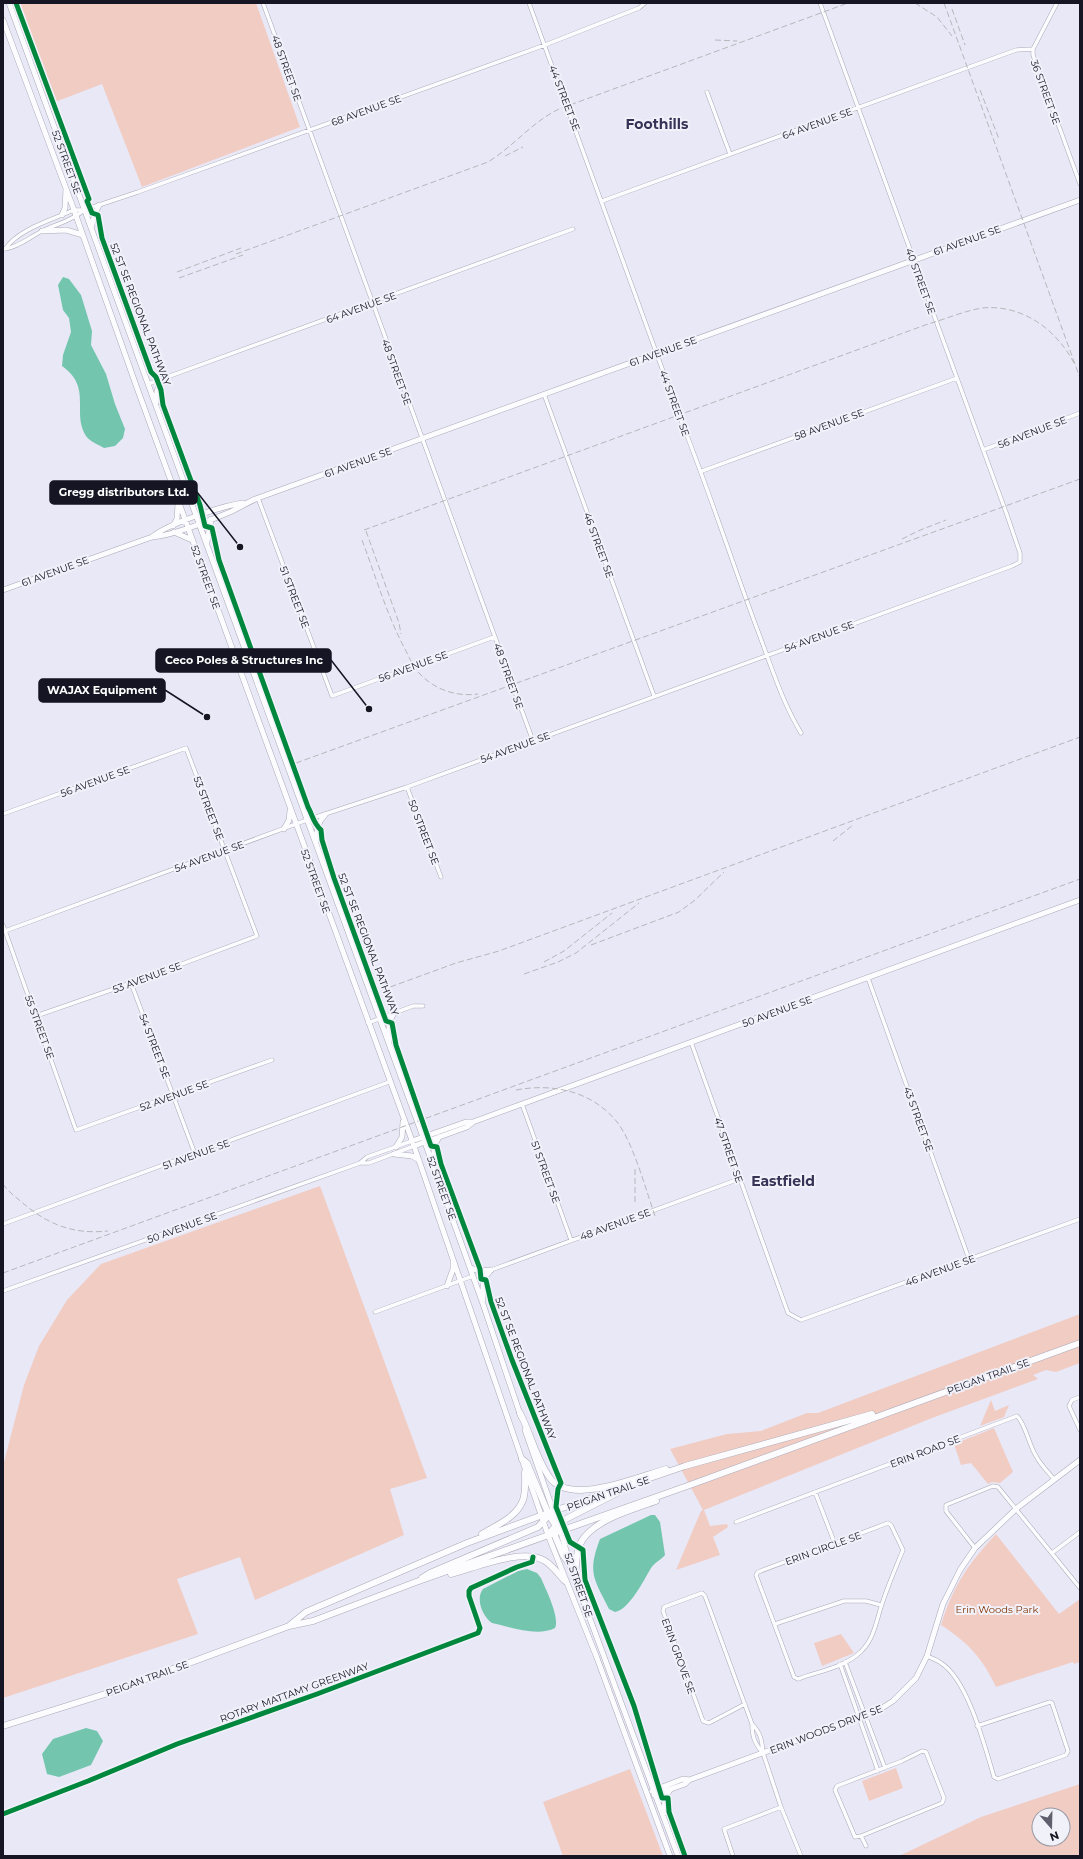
<svg xmlns="http://www.w3.org/2000/svg" width="1083" height="1859" font-family="Montserrat,sans-serif">
<style>
.green{fill:#f1ccc3;fill-rule:evenodd}
.water{fill:#73c6ad}
.lines{fill:none;stroke-linecap:round;stroke-linejoin:round}
.street-casing{stroke:#aaa9b7;stroke-width:4.5}
.secondary-casing{stroke:#aaa9b7;stroke-width:6}
.primary-casing{stroke:#aaa9b7;stroke-width:7}
.street{stroke:#fcfcfe;stroke-width:3.5}
.secondary{stroke:#fcfcfe;stroke-width:5}
.primary{stroke:#fcfcfe;stroke-width:6}
.rail{stroke:#b6b6ba;stroke-width:1;stroke-dasharray:6 3;stroke-linecap:butt}
.cycleway-casing{stroke:#f1f1fa;stroke-width:8}
.cycleway{stroke:#00873e;stroke-width:5}
.labels{text-anchor:middle;stroke-width:4;stroke-linejoin:round;paint-order:stroke}
.street-label{font-size:10px;fill:#161524;stroke:#f1f1fa}
.park-label{font-size:10px;fill:#833400;stroke:#f1f1fa}
.district-label{font-size:14px;font-weight:bold;fill:#363356;stroke:#f1f1fa}
.leader{fill:none;stroke:#161524;stroke-width:1.5}
.callout-dot{fill:#161524;stroke:#f1f1fa;stroke-width:1.5}
.callout{fill:#161524;stroke:#161524;stroke-width:1.5}
.callout-label{font-size:11px;text-anchor:middle;font-weight:bold;fill:#fff}
</style>
<rect width="100%" height="100%" fill="#e9e8f7"/>
<!-- green -->
<path class="green" d="M20 3H256L300 127 142 187 102 84 55 102Z
M320 1186 427 1478 390 1489 404 1535 255 1600 240 1557 177 1579 198 1634 3 1698V1466L24 1385 39 1346 67 1300 101 1264Z
M1080 1314V1363L1056 1372 1046 1370 1033 1375 1038 1379 932 1418 704 1510 710 1526 727 1524 728 1527 713 1537 720 1555 676 1570 701 1511 703 1510 670 1449 727 1434 761 1431 807 1413H818Z
M991 1400 995 1411 1009 1405 1004 1417 980 1426Z
M994 1428 1013 1472 1000 1483 992 1482 988 1484 971 1463 961 1465 954 1444Z
M996 1534 1059 1614 1080 1599V1662L1074 1664 1073 1662 996 1687C982 1657 968 1643 941 1625 953 1586 968 1564 996 1534Z
M841 1634 854 1653 822 1666 814 1643Z
M896 1768 903 1788 869 1801 862 1781Z
M630 1769 663 1856H563L543 1802Z
M1080 1784V1856H899L981 1817ZM1039 1815H1063V1839H1039Z"/>
<!-- water -->
<path class="water" d="M63 277 69 279 81 295 92 331 91 345 106 374 115 404 125 429 123 438 115 446 104 448C99 445 89 441 86 436 71 412 93 388 62 366L63 355 71 332 69 318 63 310 58 285Z
M651 1515H655L660 1522 665 1555C661 1560 655 1562 651 1568 644 1580 629 1610 615 1612L609 1609C594 1579 587 1573 600 1539Z
M527 1569 537 1573 541 1578C546 1590 560 1617 555 1628 537 1637 511 1627 492 1623 483 1617 475 1599 483 1589L518 1571Z
M86 1728 97 1731 103 1741 91 1765 59 1777 47 1774 42 1754 53 1739Z"/>
<g class="lines">
<defs>
<path id="street" d="M263 3 533 741
M529 3 679 415C707 485 730 556 756 626 770 662 781 700 801 733
M1057 3 1033 49V55L1080 184
M707 92 730 154
M602 201 1016 50 1033 49
M5 249C18 230 48 221 69 212L74 210H84L138 192 545 45 639 8 645 3
M5 249C19 247 30 237 42 231 56 224 72 221 84 210
M148 384 573 229
M544 394 654 696
M983 450 1080 413
M702 471 957 378
M258 498 332 696 494 637
M407 787 441 877
M3 814 186 748 257 936 131 983 36 1016
M3 925 76 1130 272 1060
M5 931 307 820 407 787 1012 566 1020 562V553L1007 515 820 3
M868 978 969 1259
M131 983 195 1154
M368 1023 413 1006H423
M691 1042 788 1313 801 1320 1080 1219
M522 1104 571 1240
M360 1163 367 1157 412 1141
M3 1224 389 1082
M491 1270 739 1179
M3 1291 360 1163H369L414 1146
M375 1312 473 1276
M1080 1397 1072 1400 1069 1406 1080 1430
M815 1492 835 1544
M736 1522 1017 1416C1025 1423 1029 1445 1036 1456 1040 1464 1048 1472 1054 1479
M888 1523 891 1525 903 1550C896 1567 889 1583 883 1601 876 1620 875 1641 857 1655 841 1668 816 1672 798 1679L794 1677 756 1575 758 1572Z
M975 1548 946 1511V1505L993 1486 998 1487 1080 1588
M1052 1553 1080 1532
M775 1624 844 1601H866L881 1605
M927 1656C931 1658 937 1660 941 1663 968 1680 985 1747 994 1777L998 1779 1066 1755 1068 1751 1052 1703 1050 1702 977 1726
M845 1662 885 1768
M840 1664 878 1771
M745 1704 709 1723 703 1721 663 1611 664 1607 702 1593 705 1596 752 1724C752 1737 755 1744 763 1753
M752 1724C761 1733 762 1741 763 1753L781 1807 801 1856
M861 1836 855 1837 835 1790 837 1786 902 1761 922 1751 926 1752 944 1798 942 1803 861 1836 866 1846
M733 1856 724 1829 781 1807"/>
<path id="secondary" d="M9 3 423 1137 483 1304 521 1417
M3 20 74 210 137 388 414 1146 548 1535 597 1658 670 1856
M62 215 65 208 66 189
M91 228 95 214 99 205
M42 231 66 230 83 235
M156 403 157 391 162 379
M173 526 177 519 178 504
M174 532 192 540
M152 537C167 524 222 506 243 503
M207 542 211 519
M3 590 152 537C171 536 211 520 230 512 239 508 248 502 258 498L1080 200
M284 829 289 820 290 811
M316 843C317 831 317 823 325 815
M389 1040V1022L394 1013
M412 1141 466 1122H473
M414 1146 467 1127 473 1122 522 1104 1080 900
M396 1147 402 1137 403 1122
M394 1154 412 1156 419 1160
M434 1162V1146L439 1137
M471 1268 479 1271 491 1270
M447 1286 453 1269V1261
M483 1299V1279L491 1270
M525 1430 562 1536 570 1565 678 1856
M652 1791 683 1779 689 1780
M654 1795 685 1784 689 1780 879 1710 893 1701 916 1678 927 1656 943 1604 960 1570 975 1548 1017 1508 1080 1460
M664 1813 665 1798 670 1790"/>
<path id="primary" d="M520 1413C531 1434 536 1459 550 1478 570 1506 638 1477 666 1469
M522 1459 527 1463 548 1513 557 1528
M553 1531 563 1555 570 1565
M482 1534C497 1525 517 1517 523 1500 526 1492 525 1481 525 1472
M548 1535 558 1523 619 1492
M451 1574C475 1568 523 1547 545 1561 553 1566 559 1575 565 1581
M575 1577C576 1567 576 1555 579 1546 590 1520 632 1510 656 1501
M422 1578 430 1573 538 1527 553 1511
M290 1625 306 1612 467 1543 548 1513 685 1466 872 1414
M3 1726 105 1694 289 1626 313 1621 416 1582 690 1485 1080 1343"/>
</defs>
<!-- street casing -->
<use href="#street" class="street-casing"/>
<!-- secondary casing -->
<use href="#secondary" class="secondary-casing"/>
<!-- primary casing -->
<use href="#primary" class="primary-casing"/>
<!-- street -->
<use href="#street" class="street"/>
<!-- secondary -->
<use href="#secondary" class="secondary"/>
<!-- primary -->
<use href="#primary" class="primary"/>
<!-- rail -->
<path class="rail" d="M915 3 937 17 952 36
M944 3 1080 378
M952 9 965 45
M715 40 737 41
M980 90 999 139
M505 156 523 147
M236 254 488 162C514 146 532 122 559 109L848 3
M177 272 241 248
M179 278 243 255
M364 530 928 324C946 319 964 311 982 308 1022 304 1056 329 1074 363
M366 531 399 623 401 634
M902 539 918 531 946 520
M362 540C376 577 387 616 406 651 410 659 413 667 420 674 435 690 457 697 478 694
M296 763 1080 479
M833 841 853 825
M591 945 679 912 695 900 724 872
M544 962 564 951 612 913
M524 974 558 962 576 953 639 903
M382 990 456 963 499 951 1080 737
M516 1090C553 1083 592 1091 617 1122 633 1142 646 1190 655 1216
M635 1169V1205
M3 1184C7 1190 13 1195 18 1199 45 1223 71 1235 108 1231
M3 1273 1080 879"/>
<defs>
<path id="cycleway" d="M16 3 89 199 87 201 92 213 98 215 102 238 151 372 156 377 161 390 163 405 200 505 205 526 212 528 219 560 308 807C313 816 313 823 321 830L322 840 334 878 386 1021 392 1023 396 1045 431 1146 437 1147 441 1164 480 1269 481 1279 486 1280 491 1302 512 1360 561 1483 558 1489 556 1507 570 1542 583 1550 585 1580 634 1706 662 1798H668L669 1812 685 1856
M3 1814 88 1781 177 1744 317 1694 478 1633 480 1628 469 1596V1591L471 1588 517 1567 532 1562 533 1557"/>
</defs>
<!-- cycleway casing -->
<use href="#cycleway" class="cycleway-casing"/>
<!-- cycleway -->
<use href="#cycleway" class="cycleway"/>
</g>
<g class="labels">
<!-- street labels -->
<g class="street-label">
<text transform="translate(287 68) rotate(70)" y="4">48 STREET SE</text>
<text transform="translate(1046 92) rotate(70)" y="4">36 STREET SE</text>
<text transform="translate(565 98) rotate(69)" y="4">44 STREET SE</text>
<text transform="translate(366 110) rotate(-20)" y="4">68 AVENUE SE</text>
<text transform="translate(817 123) rotate(-20)" y="4">64 AVENUE SE</text>
<text transform="translate(67 162) rotate(70)" y="4">52 STREET SE</text>
<text transform="translate(967 240) rotate(-20)" y="4">61 AVENUE SE</text>
<text transform="translate(921 281) rotate(70)" y="4">40 STREET SE</text>
<text transform="translate(361 307) rotate(-20)" y="4">64 AVENUE SE</text>
<text transform="translate(141 314) rotate(69)" y="4">52 ST SE REGIONAL PATHWAY</text>
<text transform="translate(663 351) rotate(-20)" y="4">61 AVENUE SE</text>
<text transform="translate(397 372) rotate(70)" y="4">48 STREET SE</text>
<text transform="translate(675 403) rotate(70)" y="4">44 STREET SE</text>
<text transform="translate(829 424) rotate(-20)" y="4">58 AVENUE SE</text>
<text transform="translate(1032 432) rotate(-21)" y="4">56 AVENUE SE</text>
<text transform="translate(358 462) rotate(-20)" y="4">61 AVENUE SE</text>
<text transform="translate(599 545) rotate(70)" y="4">46 STREET SE</text>
<text transform="translate(55 571) rotate(-20)" y="4">61 AVENUE SE</text>
<text transform="translate(206 577) rotate(70)" y="4">52 STREET SE</text>
<text transform="translate(295 597) rotate(69)" y="4">51 STREET SE</text>
<text transform="translate(819 636) rotate(-20)" y="4">54 AVENUE SE</text>
<text transform="translate(413 666) rotate(-20)" y="4">56 AVENUE SE</text>
<text transform="translate(509 676) rotate(70)" y="4">48 STREET SE</text>
<text transform="translate(515 747) rotate(-20)" y="4">54 AVENUE SE</text>
<text transform="translate(95 781) rotate(-20)" y="4">56 AVENUE SE</text>
<text transform="translate(209 808) rotate(69)" y="4">53 STREET SE</text>
<text transform="translate(424 832) rotate(69)" y="4">50 STREET SE</text>
<text transform="translate(209 856) rotate(-20)" y="4">54 AVENUE SE</text>
<text transform="translate(316 881) rotate(70)" y="4">52 STREET SE</text>
<text transform="translate(369 944) rotate(69)" y="4">52 ST SE REGIONAL PATHWAY</text>
<text transform="translate(147 977) rotate(-20)" y="4">53 AVENUE SE</text>
<text transform="translate(777 1011) rotate(-20)" y="4">50 AVENUE SE</text>
<text transform="translate(40 1027) rotate(70)" y="4">55 STREET SE</text>
<text transform="translate(155 1046) rotate(69)" y="4">54 STREET SE</text>
<text transform="translate(174 1095) rotate(-20)" y="4">52 AVENUE SE</text>
<text transform="translate(919 1119) rotate(70)" y="4">43 STREET SE</text>
<text transform="translate(729 1150) rotate(71)" y="4">47 STREET SE</text>
<text transform="translate(196 1154) rotate(-20)" y="4">51 AVENUE SE</text>
<text transform="translate(546 1172) rotate(70)" y="4">51 STREET SE</text>
<text transform="translate(442 1188) rotate(70)" y="4">52 STREET SE</text>
<text transform="translate(615 1224) rotate(-20)" y="4">48 AVENUE SE</text>
<text transform="translate(182 1227) rotate(-20)" y="4">50 AVENUE SE</text>
<text transform="translate(940 1270) rotate(-20)" y="4">46 AVENUE SE</text>
<text transform="translate(526 1368) rotate(69)" y="4">52 ST SE REGIONAL PATHWAY</text>
<text transform="translate(988 1376) rotate(-20)" y="4">PEIGAN TRAIL SE</text>
<text transform="translate(925 1451) rotate(-21)" y="4">ERIN ROAD SE</text>
<text transform="translate(608 1493) rotate(-19)" y="4">PEIGAN TRAIL SE</text>
<text transform="translate(823 1548) rotate(-20)" y="4">ERIN CIRCLE SE</text>
<text transform="translate(579 1585) rotate(71)" y="4">52 STREET SE</text>
<text transform="translate(679 1656) rotate(70)" y="4">ERIN GROVE SE</text>
<text transform="translate(147 1678) rotate(-20)" y="4">PEIGAN TRAIL SE</text>
<text transform="translate(294 1692) rotate(-20)" y="4">ROTARY MATTAMY GREENWAY</text>
<text transform="translate(826 1729) rotate(-21)" y="4">ERIN WOODS DRIVE SE</text>
</g>
<!-- park labels -->
<g class="park-label">
<text x="997" y="1613">Erin Woods Park</text>
</g>
<!-- district labels -->
<g class="district-label">
<text x="657" y="129">Foothills</text>
<text x="783" y="1186">Eastfield</text>
</g>
</g>
<!-- callouts -->
<path class="leader" d="M240 547L197 492M369 709L331 660M207 717L165 690"/>
<g class="callout-dot">
<circle cx="240" cy="547" r="4"/>
<circle cx="369" cy="709" r="4"/>
<circle cx="207" cy="717" r="4"/>
</g>
<g class="callout">
<rect x="50" y="481" width="147" height="23" rx="4"/>
<rect x="156" y="649" width="175" height="23" rx="4"/>
<rect x="39" y="679" width="126" height="23" rx="4"/>
</g>
<g class="callout-label">
<text x="124" y="496">Gregg distributors Ltd.</text>
<text x="244" y="664">Ceco Poles &amp; Structures Inc</text>
<text x="102" y="694">WAJAX Equipment</text>
</g>
<!-- border -->
<rect width="1083" height="1859" fill="none" stroke="#161524" stroke-width="8"/>
<!-- north arrow -->
<g transform="translate(1051 1827) rotate(160)"><circle r="19" fill="#f1f1fa" stroke="#9999a4"/>
<path d="M0-3L7 15L0 10L-7 15Z" fill="#605f6e"/>
<text y="-6" font-size="11" font-weight="bold" text-anchor="middle" fill="#161524">N</text>
</g>
</svg>
